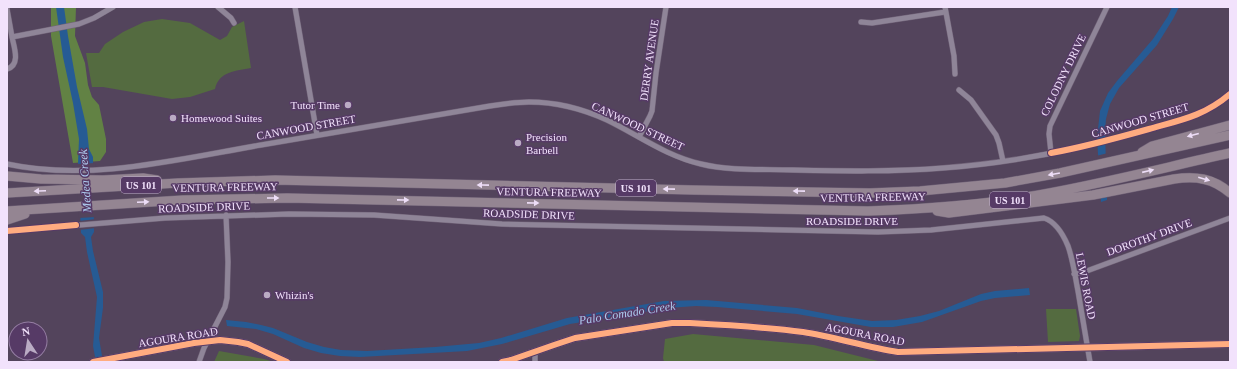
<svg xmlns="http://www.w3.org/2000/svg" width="1237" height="369" font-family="Georgia,serif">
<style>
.green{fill:#546b40}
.forest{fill:#628244}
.water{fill:#265b94}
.pier{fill:#53445c}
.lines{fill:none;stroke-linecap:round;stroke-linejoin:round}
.street-casing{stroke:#716378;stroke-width:6}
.secondary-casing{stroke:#716378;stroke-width:8}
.highway-casing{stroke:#716378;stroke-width:10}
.street{stroke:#8f8598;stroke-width:5}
.secondary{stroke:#8e8092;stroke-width:7}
.highway{stroke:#948592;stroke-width:9}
.cycleway-casing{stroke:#563a66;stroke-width:8}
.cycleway{stroke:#ffac80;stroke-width:6}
.oneway{fill:#edddf7}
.poi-dot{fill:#baabc4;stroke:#563a66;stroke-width:1.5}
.labels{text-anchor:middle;stroke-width:3;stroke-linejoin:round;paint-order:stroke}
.shield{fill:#563a66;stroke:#c3b0cf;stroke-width:1}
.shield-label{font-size:10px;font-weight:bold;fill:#f2e2fc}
.street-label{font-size:11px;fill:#f2e2fc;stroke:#563a66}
.poi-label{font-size:11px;fill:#f2e2fc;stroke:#563a66;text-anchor:start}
.water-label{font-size:12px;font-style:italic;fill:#adcbee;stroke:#563a66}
</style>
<rect width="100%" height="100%" fill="#53445c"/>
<!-- green -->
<path class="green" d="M162 19 190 23 220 40 227 36 232 27 244 21 251 68C236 71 219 71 215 89L190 97 172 99 103 87H92L86 53H99L105 44 123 32 144 22Z
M1046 309H1076L1080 336 1079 341 1048 342Z
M693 334 814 345 882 362H664L663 358 665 339Z
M219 351 264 359 274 362H214Z"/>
<!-- forest -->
<path class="forest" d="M51 7H76L75 36 85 63 88 85 92 97 99 105 106 139V152L100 161 73 163 51 36Z"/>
<!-- water -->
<path class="water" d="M56 7H64L68 36 77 87 87 129 89 149 93 157 94 232 91 237 93 251 103 292V308L99 338 103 362H96L93 346 97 297 87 252 85 237 81 233 78 163 79 139 73 103 63 57Z
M1172 7H1179L1173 19 1157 45 1119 88 1110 104 1106 119 1105 131 1107 198V200L1101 202 1097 138 1100 111 1108 93 1117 81 1153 39 1168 16Z
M1029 288 1030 295 995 298 981 301 922 322 893 327H871L797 314 717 307 696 306 668 308 570 324 502 344 467 351 360 357 340 356 321 353 304 348 273 334 256 329 227 326 226 320 246 322 261 325 273 328 307 342 324 347 341 350 367 351 435 347 479 343 501 338 567 318 664 301 706 300 797 308 838 316 872 321 896 320 920 316 939 311 981 294 995 291Z"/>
<!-- pier -->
<path class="pier" d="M1108 153 1109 195 1098 197 1096 156Z
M95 163 96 175 76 176V164Z
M76 177H96V217L79 218Z
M96 219V228L79 230V221Z"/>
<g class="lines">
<defs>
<path id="street" d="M218 7 231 18 234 23
M295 7 317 135
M945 7 954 56 955 74
M7 9 12 37 79 24 94 18 113 7
M861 22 872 23 945 12
M7 69C21 65 14 47 12 37
M959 90 971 100 996 135 999 143 1003 161
M639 137 650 116 652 111 656 73 666 7
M1051 153 1049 134 1050 126 1107 7
M7 164C90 182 179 159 261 145 338 132 414 119 490 106 503 104 516 102 529 102 555 102 583 109 607 120 638 135 666 156 701 164 730 171 762 169 793 170 843 171 893 172 943 168 1010 163 1077 150 1143 131 1177 121 1202 118 1230 94
M7 231 165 218 289 214 374 215 502 224 878 232 931 230 1044 218C1056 222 1063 234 1068 246 1073 260 1075 276 1078 291 1082 315 1086 338 1090 362
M1074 274 1084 272 1230 218
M535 351V362
M199 362 204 348 225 307 227 298 228 262 226 215"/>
<path id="secondary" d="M93 362 194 343 220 340 238 342 248 344 287 362
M502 362 511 360 554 345 575 338 672 323H690C728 325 766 327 803 332 835 337 866 347 898 352L1230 344"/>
<path id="highway" d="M1142 152 1152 146 1230 125
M7 176 41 179 103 180 143 178 157 180
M7 193 178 183 275 180 693 190 870 193 920 191 1005 183 1060 173 1230 135
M7 211 183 200 287 198 868 211C921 209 974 206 1026 197 1094 186 1162 168 1230 153
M937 211 949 213 1093 195 1174 179C1196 176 1213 178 1230 193
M7 220 25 214"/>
</defs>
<!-- street casing -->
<use href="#street" class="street-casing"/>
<!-- secondary casing -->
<use href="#secondary" class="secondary-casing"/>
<!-- highway casing -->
<use href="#highway" class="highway-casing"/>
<!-- street -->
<use href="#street" class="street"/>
<!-- secondary -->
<use href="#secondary" class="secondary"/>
<!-- highway -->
<use href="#highway" class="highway"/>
<defs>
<path id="cycleway" d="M1051 153C1084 147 1117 138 1149 129 1181 120 1204 116 1230 94
M7 231 76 225
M93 362 194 343 220 340 238 342 248 344 287 362
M502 362 511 360 554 345 575 338 672 323H690C728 325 766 327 803 332 835 337 866 347 898 352L1230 344"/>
</defs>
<!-- cycleway casing -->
<use href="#cycleway" class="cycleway-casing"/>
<!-- cycleway -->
<use href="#cycleway" class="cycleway"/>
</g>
<!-- one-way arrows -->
<defs><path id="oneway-solid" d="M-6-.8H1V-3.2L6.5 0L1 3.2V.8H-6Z"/></defs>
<g class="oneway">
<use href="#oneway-solid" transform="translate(1193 135) rotate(165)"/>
<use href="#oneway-solid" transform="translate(1148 171) rotate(-13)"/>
<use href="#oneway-solid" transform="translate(1054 174) rotate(170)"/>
<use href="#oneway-solid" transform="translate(1204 179) rotate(16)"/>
<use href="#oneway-solid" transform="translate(483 185) rotate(-179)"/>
<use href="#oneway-solid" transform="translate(669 189) rotate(-179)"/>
<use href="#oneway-solid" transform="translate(40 191) rotate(177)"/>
<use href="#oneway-solid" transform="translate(799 191) rotate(-179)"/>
<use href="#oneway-solid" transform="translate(273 198)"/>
<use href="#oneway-solid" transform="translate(403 200) rotate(1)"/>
<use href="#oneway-solid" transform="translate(143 202) rotate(-3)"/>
<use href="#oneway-solid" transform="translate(533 203) rotate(1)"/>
</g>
<!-- markers -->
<g class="poi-dot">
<circle cx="348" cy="105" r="4"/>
<circle cx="173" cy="118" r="4"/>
<circle cx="518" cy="143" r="4"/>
<circle cx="267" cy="295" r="4"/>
</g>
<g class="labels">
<!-- shield labels -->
<g class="shield">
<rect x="121" y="177" width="40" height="16" rx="3"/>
<rect x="616" y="180" width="40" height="16" rx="3"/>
<rect x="990" y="192" width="40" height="16" rx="3"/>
</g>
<g class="shield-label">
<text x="141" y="189">US 101</text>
<text x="636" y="192">US 101</text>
<text x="1010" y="204">US 101</text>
</g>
<!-- street labels -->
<g class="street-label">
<text transform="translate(649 60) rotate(-82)" y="4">DERRY AVENUE</text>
<text transform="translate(1063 75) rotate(-64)" y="4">COLODNY DRIVE</text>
<text transform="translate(1140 120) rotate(-16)" y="4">CANWOOD STREET</text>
<text transform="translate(638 126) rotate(25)" y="4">CANWOOD STREET</text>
<text transform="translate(306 127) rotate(-10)" y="4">CANWOOD STREET</text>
<text transform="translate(225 187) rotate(-1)" y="4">VENTURA FREEWAY</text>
<text transform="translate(549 192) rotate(1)" y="4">VENTURA FREEWAY</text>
<text transform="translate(873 197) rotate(-1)" y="4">VENTURA FREEWAY</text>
<text transform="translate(204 207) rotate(-2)" y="4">ROADSIDE DRIVE</text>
<text transform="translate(529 214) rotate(2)" y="4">ROADSIDE DRIVE</text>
<text x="852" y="225">ROADSIDE DRIVE</text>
<text transform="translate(1149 237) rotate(-20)" y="4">DOROTHY DRIVE</text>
<text transform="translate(1086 286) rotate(79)" y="4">LEWIS ROAD</text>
<text transform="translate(865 334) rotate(11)" y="4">AGOURA ROAD</text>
<text transform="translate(178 337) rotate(-9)" y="4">AGOURA ROAD</text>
</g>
<!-- poi labels -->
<g class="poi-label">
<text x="340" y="109" text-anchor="end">Tutor Time</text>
<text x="181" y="122">Homewood Suites</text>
<text x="526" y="141">Precision<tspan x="526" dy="13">Barbell</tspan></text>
<text x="275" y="299">Whizin's</text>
</g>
<!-- water labels -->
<g class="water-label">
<text transform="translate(85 181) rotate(-94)" y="4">Medea Creek</text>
<text transform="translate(627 313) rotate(-9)" y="4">Palo Comado Creek</text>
</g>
</g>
<!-- border -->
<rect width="1237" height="369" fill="none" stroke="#f2e2fc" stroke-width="16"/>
<!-- north arrow -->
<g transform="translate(28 341) rotate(348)"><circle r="19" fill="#563a66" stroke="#947da2"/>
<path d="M0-3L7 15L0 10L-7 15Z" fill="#baabc4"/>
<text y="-6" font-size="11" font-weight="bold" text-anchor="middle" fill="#f2e2fc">N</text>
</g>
</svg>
